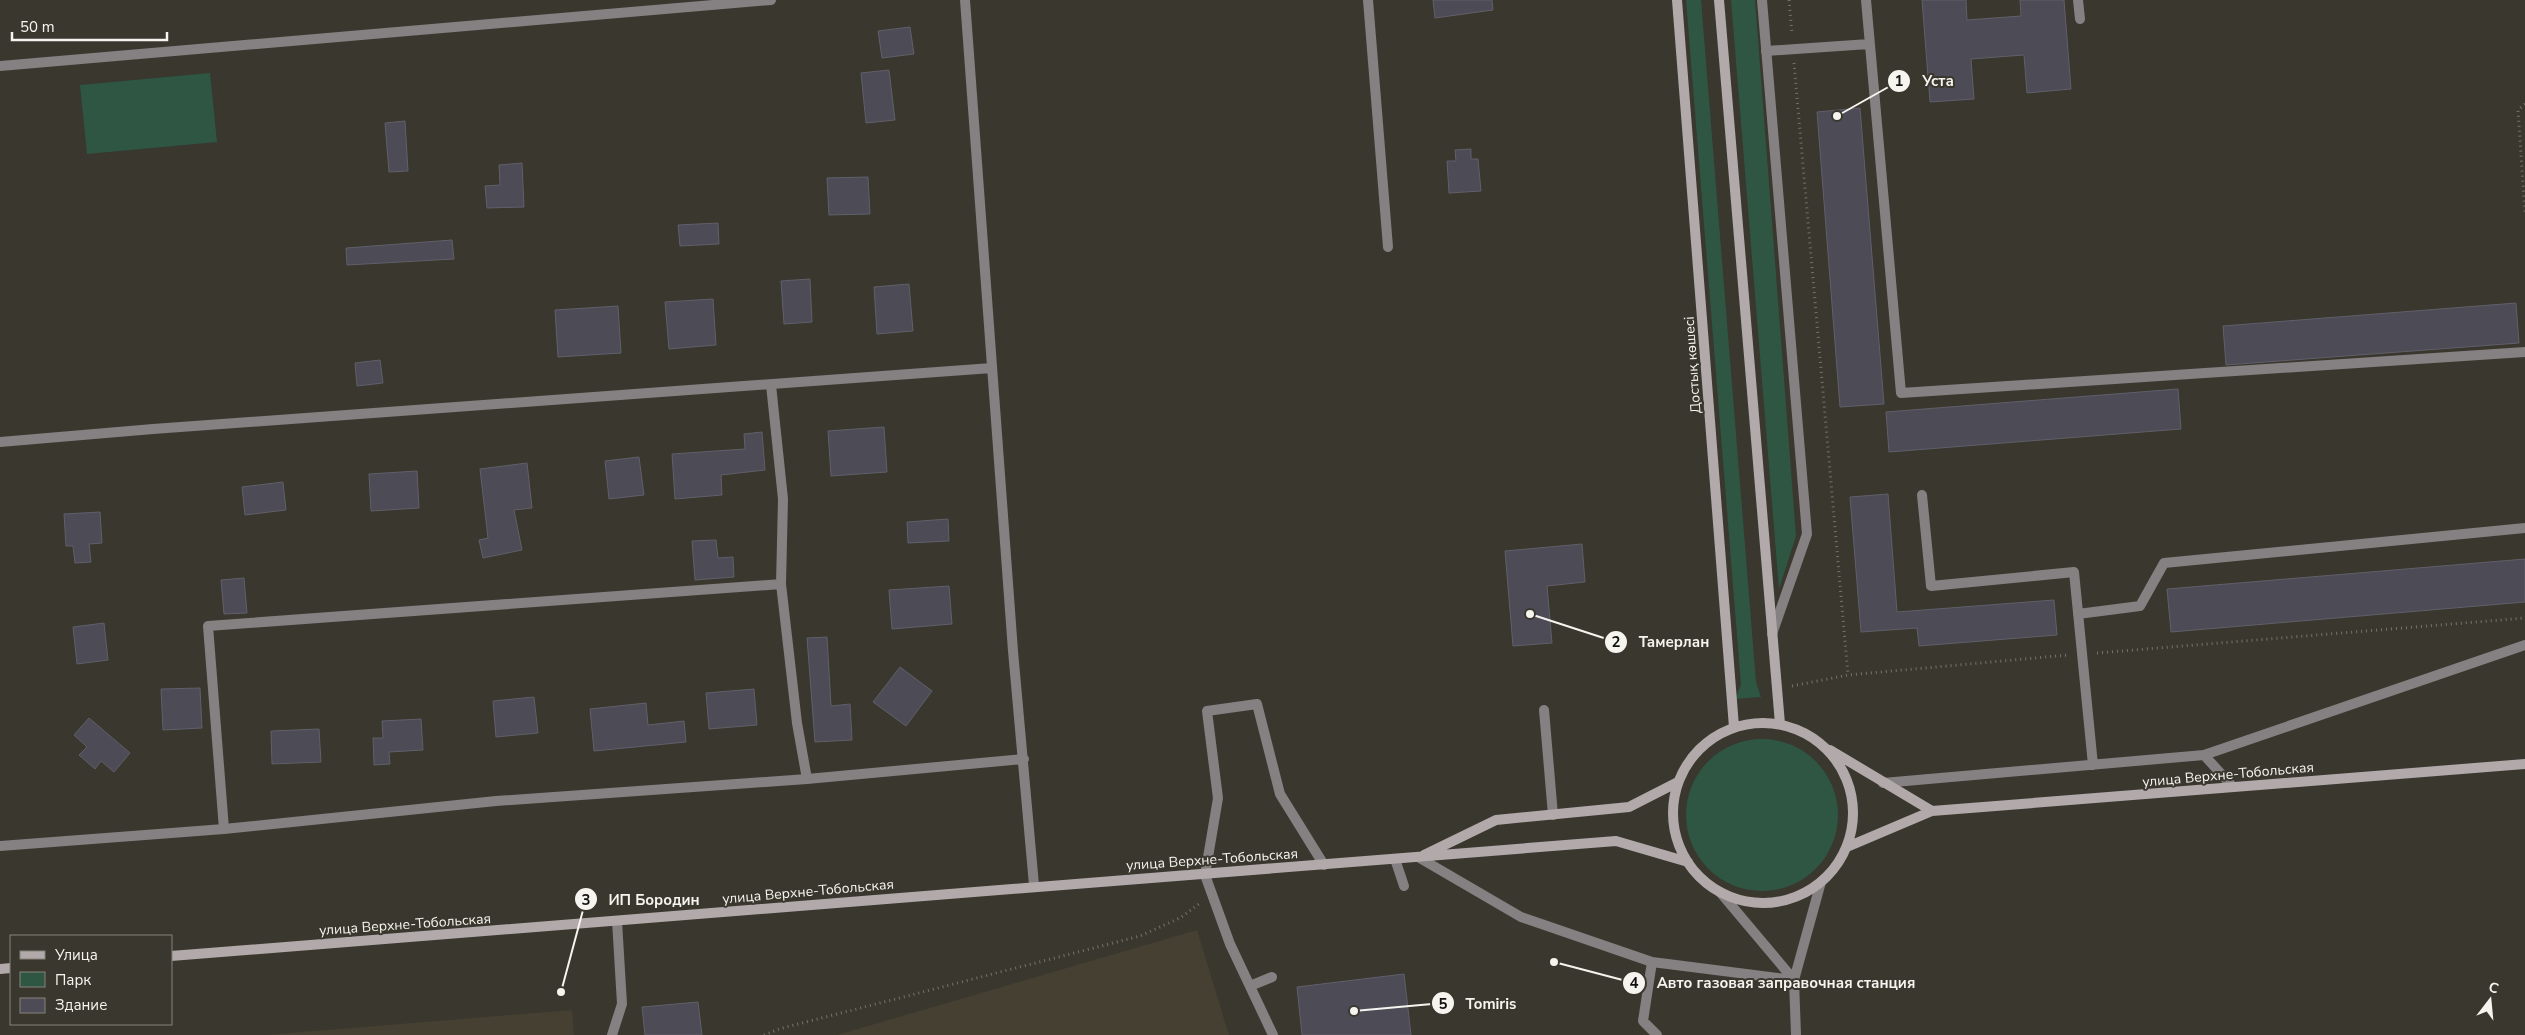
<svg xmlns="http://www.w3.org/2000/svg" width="2525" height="1035" font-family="'Nunito Sans',sans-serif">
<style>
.built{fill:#454031}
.green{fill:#2e5643}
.building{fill:#4d4b55;stroke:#615f69}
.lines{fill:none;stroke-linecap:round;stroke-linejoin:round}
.path{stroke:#75736b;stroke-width:3;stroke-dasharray:1 4;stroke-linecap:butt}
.lane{stroke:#858081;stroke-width:10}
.street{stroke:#858081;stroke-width:10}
.secondary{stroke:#b2a9aa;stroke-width:10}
.labels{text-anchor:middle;stroke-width:4;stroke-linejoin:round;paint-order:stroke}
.street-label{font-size:14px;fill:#f6f4ee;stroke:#39372e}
.leader{fill:none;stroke:#f6f4ee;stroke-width:2}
.callout-dot{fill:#f6f4ee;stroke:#39372e;stroke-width:2}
.mark-label{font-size:15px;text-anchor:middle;font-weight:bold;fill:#111}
.callout-label{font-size:15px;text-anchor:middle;font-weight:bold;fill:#f6f4ee;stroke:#39372e;stroke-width:4;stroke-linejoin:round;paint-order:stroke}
</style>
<rect width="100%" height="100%" fill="#39372e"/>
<!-- built -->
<path class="built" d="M1197 930 1229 1035H837Z
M572 1010 574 1035H265Z"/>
<!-- green -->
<path class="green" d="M1686 0H1701L1756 682 1761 697 1735 699 1741 685Z
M1731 0H1755L1796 536 1779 589Z
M210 73 217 142 87 154 80 85Z
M1686 815a76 76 0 1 1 152 0a76 76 0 1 1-152 0Z"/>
<!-- building -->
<path class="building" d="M1433 0H1492L1493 10 1435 18Z
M1922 0H1966L1967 20 2021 16 2020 0H2064L2071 89 2027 93 2024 55 1971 59 1974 99 1930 102Z
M910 27 914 54 882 58 878 31Z
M889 70 895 120 866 123 861 73Z
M1860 108 1884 404 1840 407 1817 112Z
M405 121 408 171 389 172 385 123Z
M1471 149V159H1478L1481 191 1449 193 1447 161H1456L1455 150Z
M522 163 524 207 487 208 485 186 500 185 499 165Z
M868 177 870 214 829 215 827 178Z
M718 223 719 244 680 246 678 225Z
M452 240 454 259 347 265 346 248Z
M810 279 812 322 784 324 781 281Z
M909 284 913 331 877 334 874 287Z
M713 299 716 345 669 349 665 302Z
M2516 303 2519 343 2226 365 2223 326Z
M618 306 621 353 558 357 555 310Z
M380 360 383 383 357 386 355 363Z
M2178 389 2181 429 1889 452 1886 412Z
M884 427 887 472 831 476 828 431Z
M762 432 765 470 721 475 722 495 675 499 672 454 745 449 744 434Z
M639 457 644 495 609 499 605 461Z
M527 463 532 508 514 510 522 550 483 558 479 540 488 538 480 469Z
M417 471 419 508 371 511 369 474Z
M283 482 286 510 245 515 242 487Z
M1888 494 1897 612 2054 600 2057 635 1919 646 1917 628 1861 632 1850 497Z
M100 512 102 543 89 544 91 562 75 563 73 546H66L64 514Z
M948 519 949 541 908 543 907 522Z
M716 540 718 558 733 557 734 577 695 580 692 541Z
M1582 544 1585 582 1547 586 1552 643 1513 646 1505 551Z
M2525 559V602L2171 632 2167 589Z
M244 578 247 613 224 614 221 580Z
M949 586 952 624 892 629 889 590Z
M104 623 108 660 77 664 73 627Z
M827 637 831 706 850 704 852 740 815 742 807 638Z
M900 667 932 691 906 726 873 702Z
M200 688 202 728 163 730 161 689Z
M754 689 757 725 709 729 706 693Z
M534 697 538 733 496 737 493 701Z
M646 703 648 725 684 721 686 742 594 751 590 709Z
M89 718 130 753 114 772 101 761 95 769 79 755 87 747 74 735Z
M421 719 423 750 389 752 390 764 374 765 373 738H383L382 721Z
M319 729 321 762 272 764 271 731Z
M1404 974 1411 1035H1302L1297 987Z
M698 1002 702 1035H645L642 1007Z"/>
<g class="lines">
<!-- path -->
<path class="path" d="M1789 0 1792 34
M1794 63 1848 675
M2525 104 2518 110 2525 213
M2097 653 2525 618
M1792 686 1848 675 2068 655
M764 1035 779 1029 1140 936 1180 918 1199 904"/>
<!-- lane -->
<path class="lane" d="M1866 0 1901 393 2525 352
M2078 0 2080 19
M1766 51 1869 44
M771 385 783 499 781 584
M1922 495 1931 586 2074 572 2093 765
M2078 614 2140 606 2164 563 2525 528
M1544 710 1553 815
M2204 755 2233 787
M1883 783 2204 755 2525 645
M224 829 208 626 781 584 797 723 807 779
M1418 857 1521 917 1652 962 1794 980
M1205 875 1218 798 1207 711 1257 704 1280 794 1324 865
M1652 962 1643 1021 1657 1035
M612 1035 622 1004 617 921"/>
<!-- street -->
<path class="street" d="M965 0 1013 651 1034 885
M1368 0 1388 247
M1762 0 1807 534 1772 634
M0 66 771 0
M0 442 153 429 992 368
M0 846 224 829 496 801 807 779 1024 759
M1395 859 1404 886
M1205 875 1230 944 1273 1035
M1720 892 1794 980
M1250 986 1272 977
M1796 1035 1794 980 1821 882"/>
<!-- secondary -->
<path class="secondary" d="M1677 0 1734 727
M1719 0 1780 724
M1673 813a90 90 0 1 1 180 0a90 90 0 1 1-180 0Z
M1830 750 1932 811
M1847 847 1932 811 2525 764
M1424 855 1496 820 1629 807 1678 782
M171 956 1616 841 1688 862
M0 969 11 968"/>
</g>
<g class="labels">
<!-- street labels -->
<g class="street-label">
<text transform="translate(1692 365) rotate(-94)" y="5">Достық көшесі</text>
<text transform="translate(2228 774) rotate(-5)" y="5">улица Верхне-Тобольская</text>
<text transform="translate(1212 859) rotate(-4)" y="5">улица Верхне-Тобольская</text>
<text transform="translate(808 891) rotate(-5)" y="5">улица Верхне-Тобольская</text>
<text transform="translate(405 924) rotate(-4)" y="5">улица Верхне-Тобольская</text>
</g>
</g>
<!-- callouts -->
<path class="leader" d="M1837 116L1899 81M1530 614L1616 642M561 992L586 899M1554 962L1634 983M1354 1011L1443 1003"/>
<g class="callout-dot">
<circle cx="1837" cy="116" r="5"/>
<circle cx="1530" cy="614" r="5"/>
<circle cx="561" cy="992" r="5"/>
<circle cx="1554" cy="962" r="5"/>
<circle cx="1354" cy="1011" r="5"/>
<circle cx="1899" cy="81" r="12"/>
<circle cx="1616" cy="642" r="12"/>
<circle cx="586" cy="899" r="12"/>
<circle cx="1634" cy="983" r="12"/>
<circle cx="1443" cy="1003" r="12"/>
</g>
<g class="mark-label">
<text x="1899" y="86">1</text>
<text x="1616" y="647">2</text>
<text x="586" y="905">3</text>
<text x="1634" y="988">4</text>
<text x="1443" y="1009">5</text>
</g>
<g class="callout-label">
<text x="1938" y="86">Уста</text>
<text x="1674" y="647">Тамерлан</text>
<text x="654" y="905">ИП Бородин</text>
<text x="1786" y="988">Авто газовая заправочная станция</text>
<text x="1491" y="1009">Tomiris</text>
</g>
<!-- legend -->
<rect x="10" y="935" width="162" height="90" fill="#39372e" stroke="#85837b"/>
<rect x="20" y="951" width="25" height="8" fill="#b2a9aa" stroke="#85837b"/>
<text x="55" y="960" font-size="15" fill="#f6f4ee">Улица</text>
<rect x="20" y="972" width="25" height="15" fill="#2e5643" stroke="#85837b"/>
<text x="55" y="985" font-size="15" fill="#f6f4ee">Парк</text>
<rect x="20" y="998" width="25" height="15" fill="#4d4b55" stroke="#85837b"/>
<text x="55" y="1010" font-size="15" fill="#f6f4ee">Здание</text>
<!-- north arrow -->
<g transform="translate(2490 1000) rotate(16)" stroke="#39372e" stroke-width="4" paint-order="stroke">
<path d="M0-4L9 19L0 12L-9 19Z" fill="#f6f4ee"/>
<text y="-8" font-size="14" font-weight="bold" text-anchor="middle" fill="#f6f4ee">С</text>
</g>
<!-- scale -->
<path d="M12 32v8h155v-8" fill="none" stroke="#f6f4ee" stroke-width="2.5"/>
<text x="20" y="32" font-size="15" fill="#f6f4ee" stroke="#39372e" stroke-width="4" paint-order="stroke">50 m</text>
</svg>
